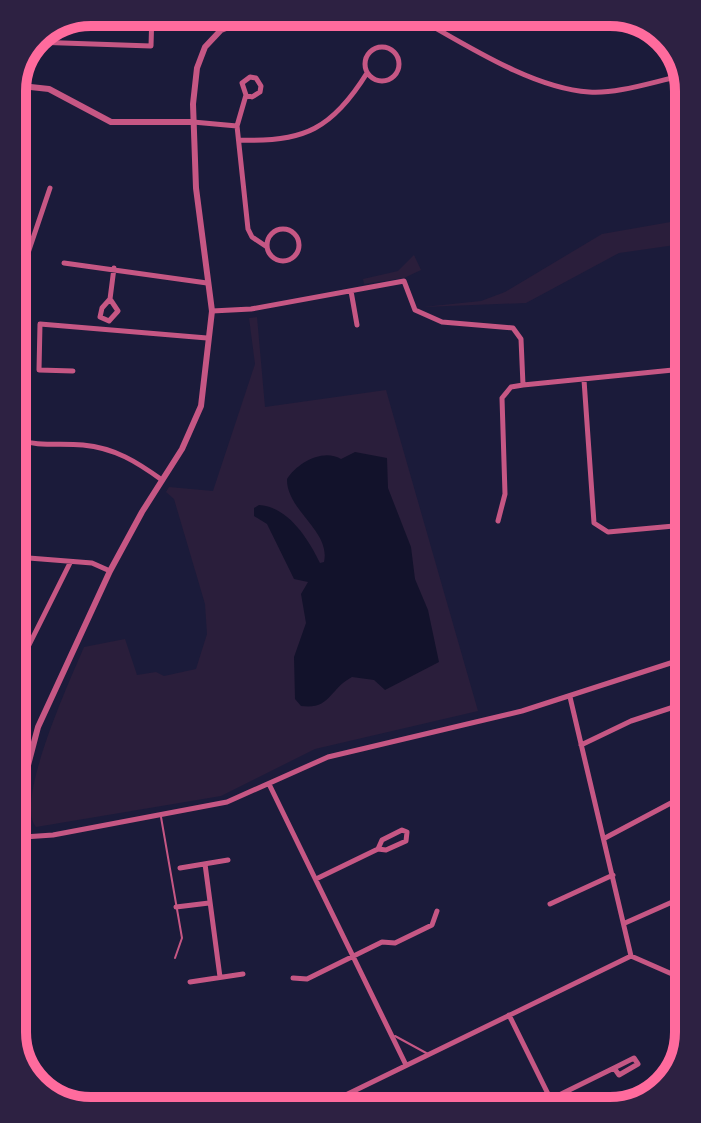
<svg xmlns="http://www.w3.org/2000/svg" width="701" height="1123" font-family="Spectral,serif">
<style>
.green{fill:#2a1e3b}
.water{fill:#12122b}
.lines{fill:none;stroke-linecap:round;stroke-linejoin:round}
.service{stroke:#c65784;stroke-width:2}
.minor{stroke:#c65784;stroke-width:5}
.tertiary{stroke:#c65784;stroke-width:6}
.rim{fill:none;stroke:#ff6b9d;stroke-width:10}
</style>
<rect width="100%" height="100%" fill="#1b1b3a"/>
<!-- green -->
<path class="green" d="M682 220V244L619 253 526 303 423 307 481 301 505 292 602 234Z
M414 255 421 270 404 278 364 284 363 279 398 271Z
M257 317 265 407 386 390 478 711 315 749 221 796 36 827C14 801 71 678 84 647L125 639 137 675 156 672 164 676 196 669 207 634 205 604 174 499 166 492 169 487 213 491 255 364 249 318Z"/>
<!-- water -->
<path class="water" d="M355 452 387 458 388 488 411 547 415 579 428 610 439 662 385 690 374 680 352 677C329 689 331 710 301 706L295 699 294 657 306 623 301 594 308 582 294 579 267 524 254 516V508L259 505C288 507 308 538 320 563L324 562C331 531 286 510 287 479 297 463 323 448 341 459Z"/>
<g class="lines">
<!-- service -->
<path class="service" d="M161 817 182 938 175 958
M395 1036 428 1054"/>
<!-- minor -->
<path class="minor" d="M407 12C459 40 529 88 589 92 618 94 652 82 681 76
M34 42 151 46 152 12
M365 64a17 17 0 1 1 34 0a17 17 0 1 1-34 0Z
M193 122 237 126 248 229 252 237 267 247
M237 126 246 95 242 83 250 77 256 78 261 86 260 92 252 97 246 95
M240 140C304 143 333 128 367 73
M267 245a16 16 0 1 1 32 0a16 16 0 1 1-32 0Z
M14 250 28 253 50 188
M64 263 207 283
M351 291 357 325
M110 299 118 311 109 321 100 317 102 308 110 299 114 268
M212 311 251 309 404 281 415 310 442 322 513 328 521 339 523 385 683 369
M73 371 39 370 40 324 207 338
M584 380 594 523 608 532 685 525
M15 439C38 447 60 443 83 445 115 448 137 462 162 480
M498 521 505 494 502 398 511 387 523 385
M16 557 92 563 110 571
M17 669 70 563
M570 697 631 956
M581 745 631 721 686 703
M269 784 406 1065
M24 837 53 835 227 802 328 757 522 711 686 658
M605 838 686 795
M205 864 220 977
M180 868 228 860
M316 879 378 849 386 850 406 841 407 832 402 830 382 840 378 849
M550 904 613 875
M176 907 209 903
M625 923 688 895
M631 956 688 981
M293 978 307 979 382 942 395 943 432 925 437 911
M190 982 243 974
M509 1015 553 1104
M551 1099 614 1068 619 1075 638 1064 634 1058 614 1068
M321 1107 631 956"/>
<!-- tertiary -->
<path class="tertiary" d="M12 85 49 89 111 122H193
M19 845 24 834 21 792 38 727 110 571 142 512 182 449 201 406 212 311 196 188 193 104 197 68 205 47 221 30 267 12"/>
</g>
<!-- crop -->
<path d="M0 0H701V1123H0ZM91 26H610A65 65 0 0 1 675 91V1032A65 65 0 0 1 610 1097H91A65 65 0 0 1 26 1032V91A65 65 0 0 1 91 26Z" fill="#2d2142" fill-rule="evenodd"/>
<path class="rim" d="M91 26H610A65 65 0 0 1 675 91V1032A65 65 0 0 1 610 1097H91A65 65 0 0 1 26 1032V91A65 65 0 0 1 91 26Z"/>
</svg>
